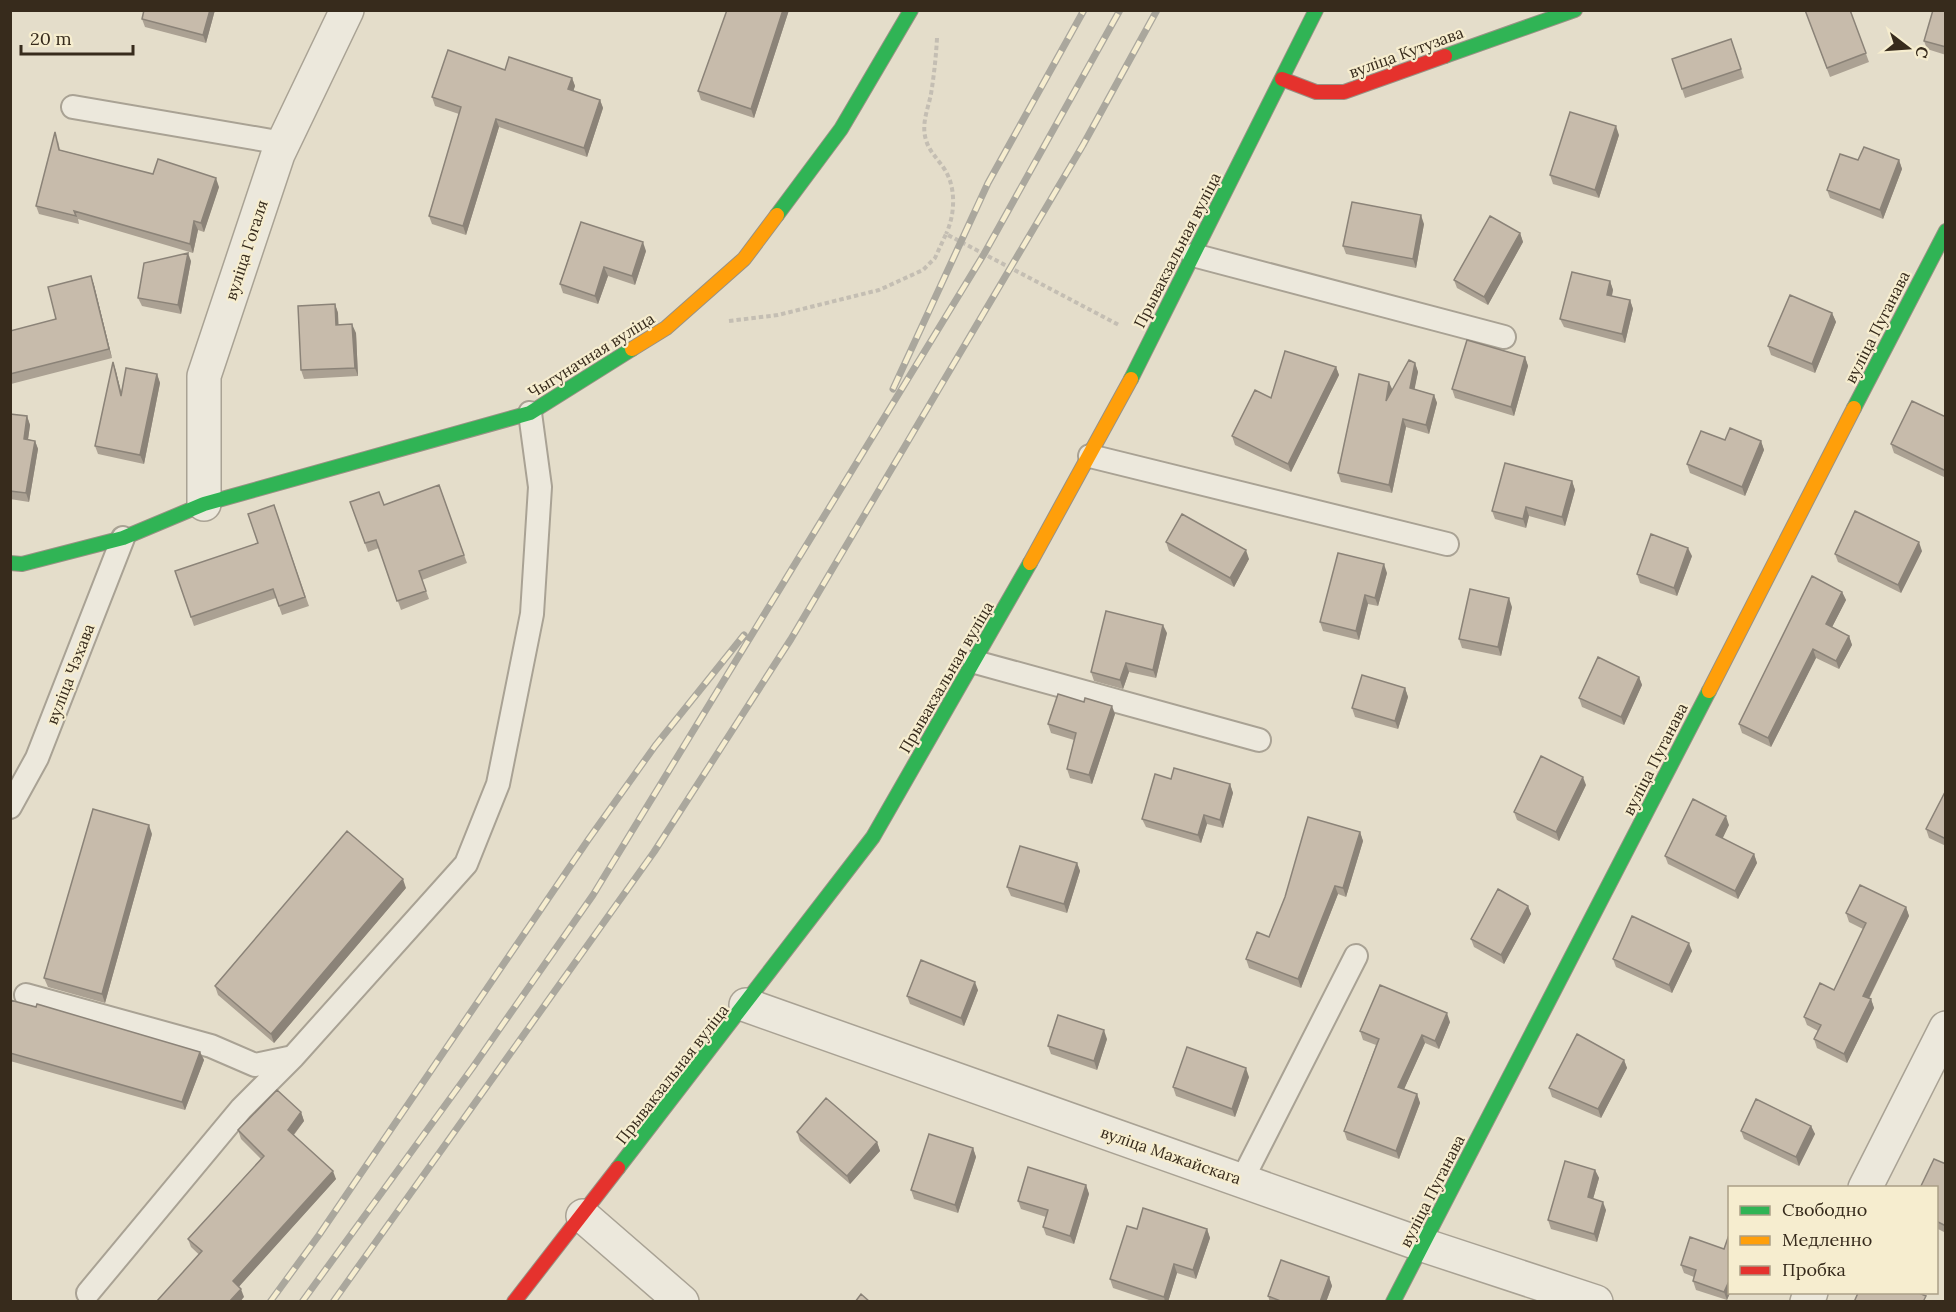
<svg xmlns="http://www.w3.org/2000/svg" width="1956" height="1312" font-family="Lora,serif">
<style>
.lines{fill:none;stroke-linecap:round;stroke-linejoin:round}
.lane-casing{stroke:#a9a294;stroke-width:26}
.street-casing{stroke:#a9a294;stroke-width:36}
.fast-casing{stroke:#989184;stroke-width:16}
.slow-casing{stroke:#989184;stroke-width:16}
.jam-casing{stroke:#989184;stroke-width:16}
.path{stroke:#c4beb3;stroke-width:4;stroke-dasharray:4.5 3;stroke-linecap:butt}
.lane{stroke:#ece8dc;stroke-width:22}
.street{stroke:#ece8dc;stroke-width:33}
.fast{stroke:#30b455;stroke-width:14}
.slow{stroke:#ff9f0a;stroke-width:14}
.jam{stroke:#e5322d;stroke-width:14}
.rail-casing{stroke:#aaa79d;stroke-width:7}
.rail{stroke:#f6edcf;stroke-width:4.5;stroke-dasharray:14;stroke-linecap:butt}
.wall{fill:#aba193}
.shaded-wall{fill:#8b8378}
.building{fill:#c7bbab;stroke:#8b8378;stroke-width:1.5}
.labels{text-anchor:middle;stroke-width:4.5;stroke-linejoin:round;paint-order:stroke}
.street-label{font-size:16px;fill:#372b1c;stroke:#f6edcf}
</style>
<rect width="100%" height="100%" fill="#e4ddca"/>
<g class="lines">
<defs>
<path id="lane" d="M73 107 283 143
M1193 255 1504 337
M1090 456 1447 544
M975 662 1259 740
M10 807 37 758 123 538
M26 995 211 1046 255 1065 293 1057
M1242 1180 1356 956
M88 1293 241 1109 293 1057 466 864 498 784 532 614 540 487 530 413"/>
<path id="street" d="M204 504V376L278 154 347 10
M746 1005 1423 1245 1596 1302
M1865 1188 1946 1028
M583 1216 682 1302
M1807 1302 1811 1292"/>
<path id="fast" d="M1445 56 1575 10
M777 215 841 129 911 10
M1131 379 1316 10
M1854 408 1946 231
M10 563 22 564 123 538 204 504 530 413 632 349
M618 1168 873 837 1030 563
M1393 1302 1709 691"/>
<path id="slow" d="M632 349 666 328 744 259 777 215
M1030 563 1131 379
M1709 691 1854 408"/>
<path id="jam" d="M1282 79 1316 92H1344L1445 56
M514 1302 618 1168"/>
</defs>
<!-- lane casing -->
<use href="#lane" class="lane-casing"/>
<!-- street casing -->
<use href="#street" class="street-casing"/>
<!-- fast casing -->
<use href="#fast" class="fast-casing"/>
<!-- slow casing -->
<use href="#slow" class="slow-casing"/>
<!-- jam casing -->
<use href="#jam" class="jam-casing"/>
<!-- path -->
<path class="path" d="M937 38C936 57 934 75 931 94 928 109 921 124 926 140 929 151 937 158 943 167 957 186 955 215 946 234
M729 321 778 315 879 290 923 270 935 258 946 234 1119 325"/>
<!-- lane -->
<use href="#lane" class="lane"/>
<!-- street -->
<use href="#street" class="street"/>
<!-- fast -->
<use href="#fast" class="fast"/>
<!-- slow -->
<use href="#slow" class="slow"/>
<!-- jam -->
<use href="#jam" class="jam"/>
<defs>
<path id="rail" d="M893 389 988 183 1084 10
M270 1302 319 1235 588 840 655 746 744 635
M302 1302 473 1067 593 895 984 254 1120 10
M333 1302 654 852 791 639 1083 145 1157 10"/>
</defs>
<!-- rail casing -->
<use href="#rail" class="rail-casing"/>
<!-- rail -->
<use href="#rail" class="rail"/>
</g>
<!-- wall -->
<path class="wall" d="M144 10H215L206 43 145 27 142 19Z
M726 10H789L754 118 701 100 698 91 727 11Z
M1805 10H1850L1869 62 1830 77Z
M1946 10V55L1927 49 1924 41Z
M1731 39 1744 78 1685 98 1672 59Z
M505 70 572 78 575 86 573 91 600 100 603 108 587 157 499 127 466 235 432 224 429 216 459 114 435 106 432 97Z
M1619 135 1599 198 1553 184 1550 175Z
M58 141 60 150 153 174 219 187 204 232 198 230 193 253 78 219 79 224 39 214 36 206Z
M1858 160H1899L1902 169 1883 219 1830 198 1827 190Z
M1424 224 1416 268 1346 254 1343 246Z
M1520 233 1523 242 1488 305 1457 288 1454 280Z
M646 251 635 285 608 276 598 304 563 293 560 284Z
M191 261 181 314 142 306 138 298Z
M91 276 94 285 112 358 11 384 10 331 56 319Z
M1610 281 1613 290 1612 296 1630 300 1633 309 1625 343 1564 327 1560 319Z
M335 304 338 313V325L356 333 358 376 304 379 301 370Z
M1832 313 1836 322 1815 373 1771 355 1768 346Z
M1525 357 1528 366 1514 416 1455 398 1452 389Z
M113 362 122 394 157 374 160 383 144 464 98 454 95 446Z
M1415 363 1418 372 1414 389 1434 395 1437 403 1429 434 1406 427 1392 493 1341 482 1338 473 1392 390Z
M1336 367 1339 375 1291 472 1235 445 1232 436 1271 398Z
M10 414 27 416 30 425 28 439 35 441 38 449 29 502 10 499Z
M1946 417V478L1894 453 1891 444Z
M1725 440 1761 441 1764 450 1745 496 1690 473 1687 464Z
M1572 481 1575 490 1565 526 1529 516 1526 528 1495 519 1492 511Z
M439 485 467 563 422 580 429 599 401 610 379 548 368 552 350 502 384 505Z
M274 505 309 606 282 615 276 598 194 626 175 571 258 543Z
M1166 542 1249 559 1234 587 1169 551Z
M1922 551 1901 593 1838 562 1835 554Z
M1692 556 1677 596 1640 583 1637 574Z
M1387 573 1378 606 1368 604 1359 640 1323 631 1320 622Z
M1842 592 1846 600 1832 627 1849 636 1852 645 1839 669 1816 658 1771 747 1742 733 1739 724Z
M1512 607 1501 656 1462 648 1459 639Z
M1167 633 1156 678 1129 672 1123 689 1094 681 1091 672Z
M1639 677 1642 685 1624 725 1582 707 1579 698Z
M1405 688 1408 697 1398 729 1355 717 1352 708Z
M1115 714 1092 784 1070 778 1067 769 1074 740 1051 733 1048 724Z
M1171 779 1230 784 1233 793 1223 828 1207 824 1201 843 1146 827 1142 819Z
M1586 785 1559 841 1517 820 1514 812Z
M1946 790V846L1929 838 1926 829Z
M1729 825 1722 838 1754 854 1757 863 1738 899 1668 864 1665 856Z
M1360 832 1363 841 1346 897 1338 894 1301 988 1249 968 1246 959 1269 937Z
M152 834 105 1003 48 987 44 978Z
M1077 863 1080 871 1067 913 1011 896 1007 887Z
M406 888 274 1043 218 995 215 986Z
M1528 906 1531 914 1504 964 1474 947 1471 939Z
M1906 907 1909 916 1869 999H1871L1874 1008 1847 1063 1817 1048 1814 1039 1818 1031 1807 1025 1804 1017 1834 990 1863 929 1849 922 1846 913Z
M1692 951 1672 993 1616 967 1613 959Z
M978 990 964 1026 910 1004 907 996Z
M10 1000 200 1052 204 1060 185 1110 10 1061Z
M1450 1022 1439 1049 1425 1043 1404 1089 1417 1094 1420 1103 1399 1159 1347 1140 1344 1131 1376 1045 1363 1040 1360 1031Z
M1107 1039 1097 1070 1051 1054 1048 1046Z
M1624 1060 1627 1068 1601 1118 1552 1097 1549 1088Z
M1249 1077 1235 1117 1176 1096 1173 1087Z
M301 1112 304 1121 294 1135 336 1179 238 1287 244 1297 191 1247 188 1239 261 1159 241 1139 238 1130Z
M1811 1126 1815 1134 1799 1166 1744 1139 1741 1131Z
M797 1132 877 1142 880 1151 850 1184 800 1141Z
M973 1148 976 1157 958 1213 914 1199 911 1190Z
M1946 1164V1233L1936 1228V1188Z
M1595 1170 1599 1178 1593 1199 1606 1210 1597 1242 1551 1229 1548 1220Z
M1086 1185 1089 1194 1074 1244 1046 1235 1043 1227 1046 1217 1021 1209 1018 1201Z
M1137 1229H1207L1210 1238 1196 1279 1177 1273 1168 1302H1155L1113 1288 1110 1279Z
M1730 1232V1293L1727 1300 1696 1290 1693 1281 1694 1277 1684 1273 1681 1265 1724 1249Z
M1329 1277 1332 1286 1326 1302H1270L1268 1296Z"/>
<!-- shaded-wall -->
<path class="shaded-wall" d="M210 10H215L206 43 203 35Z
M783 10H789L754 118 751 109Z
M572 78 575 86 571 98 568 89Z
M600 100 603 108 587 157 584 148Z
M496 119 499 127 466 235 463 226Z
M1616 126 1619 135 1599 198 1595 190Z
M1899 160 1902 169 1883 219 1880 210Z
M216 178 219 187 204 232 201 223Z
M1421 215 1424 224 1416 268 1413 259Z
M194 221 198 230 193 253 190 244Z
M1520 233 1523 242 1488 305 1484 297Z
M643 242 646 251 635 285 632 276Z
M188 253 191 261 181 314 178 305Z
M604 267 608 276 598 304 595 296Z
M91 276 94 285 112 358 109 349Z
M1610 281 1613 290 1610 303 1607 295Z
M1630 300 1633 309 1625 343 1622 334Z
M335 304 338 313 339 334 336 325Z
M1832 313 1836 322 1815 373 1812 364Z
M352 324 356 333 358 376 355 368Z
M1525 357 1528 366 1514 416 1511 407Z
M113 362 116 371 124 405 121 396Z
M1415 363 1418 372 1413 397 1410 388Z
M1336 367 1339 375 1291 472 1288 464Z
M157 374 160 383 144 464 140 455Z
M1389 382 1393 391 1386 401Z
M1434 395 1437 403 1429 434 1426 425Z
M27 416 30 425 27 447 24 439Z
M1403 419 1406 427 1392 493 1389 485Z
M35 441 38 449 29 502 26 493Z
M1761 441 1764 450 1745 496 1742 487Z
M1572 481 1575 490 1565 526 1562 517Z
M1526 507 1529 516 1526 528 1523 519Z
M1919 542 1922 551 1901 593 1898 585Z
M1688 548 1692 556 1677 596 1674 588Z
M1246 550 1249 559 1234 587 1230 578Z
M1384 564 1387 573 1378 606 1375 598Z
M1842 592 1846 600 1829 633 1826 624Z
M1365 595 1368 604 1359 640 1356 631Z
M1509 598 1512 607 1501 656 1498 647Z
M1163 625 1167 633 1156 678 1153 670Z
M1849 636 1852 645 1839 669 1836 661Z
M1813 649 1816 658 1771 747 1768 738Z
M1126 663 1129 672 1123 689 1120 680Z
M1639 677 1642 685 1624 725 1621 717Z
M1405 688 1408 697 1398 729 1395 721Z
M1112 706 1115 714 1092 784 1089 775Z
M1583 777 1586 785 1559 841 1556 832Z
M1230 784 1233 793 1223 828 1220 820Z
M1204 815 1207 824 1201 843 1198 835Z
M1726 816 1729 825 1720 844 1716 835Z
M149 825 152 834 105 1003 102 994Z
M1360 832 1363 841 1346 897 1343 888Z
M1754 854 1757 863 1738 899 1735 891Z
M1077 863 1080 871 1067 913 1064 904Z
M403 879 406 888 274 1043 271 1034Z
M1335 886 1338 894 1301 988 1298 979Z
M1528 906 1531 914 1504 964 1501 955Z
M1906 907 1909 916 1866 1004 1863 996Z
M1689 943 1692 951 1672 993 1669 985Z
M975 982 978 990 964 1026 961 1018Z
M1871 999 1874 1008 1847 1063 1844 1054Z
M1447 1013 1450 1022 1439 1049 1435 1041Z
M1104 1030 1107 1039 1097 1070 1094 1061Z
M1422 1035 1425 1043 1401 1096 1398 1087Z
M200 1052 204 1060 185 1110 182 1102Z
M1624 1060 1627 1068 1601 1118 1598 1109Z
M1246 1068 1249 1077 1235 1117 1232 1109Z
M1417 1094 1420 1103 1399 1159 1396 1151Z
M301 1112 304 1121 291 1138 288 1130Z
M1811 1126 1815 1134 1799 1166 1796 1157Z
M877 1142 880 1151 850 1184 847 1176Z
M973 1148 976 1157 958 1213 955 1205Z
M1595 1170 1599 1178 1591 1206 1588 1197Z
M333 1171 336 1179 236 1290 233 1281Z
M1086 1185 1089 1194 1074 1244 1070 1236Z
M1603 1202 1606 1210 1597 1242 1594 1234Z
M1207 1229 1210 1238 1196 1279 1193 1270Z
M1174 1264 1177 1273 1168 1302H1165L1164 1297Z
M1329 1277 1332 1286 1326 1302H1320Z
M1729 1278 1730 1293 1727 1300 1724 1292Z
M241 1289 244 1297 240 1302H229Z"/>
<!-- building -->
<path class="building" d="M144 10H210L203 35 142 19Z
M727 10H783L751 109 698 91Z
M1805 10H1850L1866 53 1827 68Z
M1933 10H1946V47L1924 41Z
M1731 39 1741 69 1682 89 1672 59Z
M448 50 505 70 509 57 572 78 568 89 600 100 584 148 496 119 463 226 429 216 461 107 432 97Z
M1570 112 1616 126 1595 190 1550 175Z
M55 132 59 150 153 174 158 159 216 178 201 223 194 221 190 244 74 211 76 216 36 206Z
M1864 147 1899 160 1880 210 1827 190 1840 154 1858 160Z
M1352 202 1421 215 1413 259 1343 246Z
M1490 216 1520 233 1484 297 1454 280Z
M581 222 643 242 632 276 604 267 595 296 560 284Z
M188 253 178 305 138 298 144 263Z
M1572 272 1610 281 1607 295 1630 300 1622 334 1560 319Z
M91 276 109 349 10 374V331L56 319 48 287Z
M1790 295 1832 313 1812 364 1768 346Z
M335 304 336 325 352 324 355 368 301 370 298 306Z
M1467 340 1525 357 1511 407 1452 389Z
M1285 351 1336 367 1288 464 1232 436 1255 390 1271 398Z
M1409 360 1415 363 1410 388 1434 395 1426 425 1403 419 1389 485 1338 473 1359 374 1389 382 1386 401Z
M113 362 121 396 126 368 157 374 140 455 95 446Z
M1912 401 1946 417V471L1891 444Z
M10 414 27 416 24 439 35 441 26 493 10 491Z
M1730 428 1761 441 1742 487 1687 464 1701 431 1725 440Z
M1505 463 1572 481 1562 517 1526 507 1523 519 1492 511Z
M439 485 464 555 419 571 426 591 397 601 376 540 365 543 350 502 379 492 384 505Z
M274 505 305 597 279 606 273 589 191 617 175 571 258 543 248 514Z
M1855 511 1919 542 1898 585 1835 554Z
M1182 514 1246 550 1230 578 1166 542Z
M1651 534 1688 548 1674 588 1637 574Z
M1338 553 1384 564 1375 598 1365 595 1356 631 1320 622Z
M1812 576 1842 592 1826 624 1849 636 1836 661 1813 649 1768 738 1739 724Z
M1470 589 1509 598 1498 647 1459 639Z
M1106 611 1163 625 1153 670 1126 663 1120 680 1091 672Z
M1598 657 1639 677 1621 717 1579 698Z
M1362 675 1405 688 1395 721 1352 708Z
M1058 694 1084 702 1085 698 1112 706 1089 775 1067 769 1076 733 1048 724Z
M1541 756 1583 777 1556 832 1514 812Z
M1174 768 1230 784 1220 820 1204 815 1198 835 1142 819 1155 774 1171 779Z
M1946 790V839L1926 829Z
M1693 799 1726 816 1716 835 1754 854 1735 891 1665 856Z
M93 809 149 825 102 994 44 978Z
M1308 817 1360 832 1343 888 1335 886 1298 979 1246 959 1257 932 1269 937 1285 897Z
M347 831 403 879 271 1034 215 986Z
M1020 846 1077 863 1064 904 1007 887Z
M1860 885 1906 907 1863 996 1871 999 1844 1054 1814 1039 1821 1025 1804 1017 1820 983 1834 990 1866 923 1846 913Z
M1498 889 1528 906 1501 955 1471 939Z
M1632 916 1689 943 1669 985 1613 959Z
M921 960 975 982 961 1018 907 996Z
M1380 985 1447 1013 1435 1041 1422 1035 1398 1087 1417 1094 1396 1151 1344 1131 1379 1039 1360 1031Z
M10 1000 36 1007 37 1004 200 1052 182 1102 10 1053Z
M1058 1015 1104 1030 1094 1061 1048 1046Z
M1577 1034 1624 1060 1598 1109 1549 1088Z
M1187 1047 1246 1068 1232 1109 1173 1087Z
M277 1090 301 1112 288 1130 333 1171 233 1281 241 1289 229 1302H156L202 1251 188 1239 264 1156 238 1130Z
M826 1098 877 1142 847 1176 797 1132Z
M1756 1099 1811 1126 1796 1157 1741 1131Z
M929 1134 973 1148 955 1205 911 1190Z
M1934 1159 1946 1164V1226L1936 1221V1188H1920Z
M1565 1161 1595 1170 1588 1197 1603 1202 1594 1234 1548 1220Z
M1028 1167 1086 1185 1070 1236 1043 1227 1048 1210 1018 1201Z
M1143 1208 1207 1229 1193 1270 1174 1264 1164 1297 1110 1279 1127 1226 1137 1229Z
M1730 1232V1279L1724 1292 1693 1281 1696 1270 1681 1265 1690 1237 1724 1249Z
M1281 1260 1329 1277 1320 1302H1283L1268 1296Z
M1858 1293H1919L1926 1296 1923 1302H1854Z
M861 1294 870 1302H855Z"/>
<g class="labels">
<!-- street labels -->
<g class="street-label">
<text transform="translate(1406 52) rotate(-20)" y="6">вуліца Кутузава</text>
<text transform="translate(246 250) rotate(-72)" y="6">вуліца Гогаля</text>
<text transform="translate(1177 250) rotate(-63)" y="6">Прывакзальная вуліца</text>
<text transform="translate(1877 327) rotate(-63)" y="6">вуліца Пуганава</text>
<text transform="translate(591 355) rotate(-32)" y="6">Чыгуначная вуліца</text>
<text transform="translate(70 674) rotate(-69)" y="6">вуліца Чэхава</text>
<text transform="translate(946 677) rotate(-60)" y="6">Прывакзальная вуліца</text>
<text transform="translate(1655 759) rotate(-63)" y="6">вуліца Пуганава</text>
<text transform="translate(672 1074) rotate(-52)" y="6">Прывакзальная вуліца</text>
<text transform="translate(1171 1155) rotate(19)" y="6">вуліца Мажайскага</text>
<text transform="translate(1432 1191) rotate(-63)" y="6">вуліца Пуганава</text>
</g>
</g>
<!-- border -->
<rect width="1956" height="1312" fill="none" stroke="#372b1c" stroke-width="24"/>
<!-- legend -->
<rect x="1728" y="1186" width="210" height="108" fill="#f6edcf" stroke="#aa9f87" stroke-width="1.5"/>
<rect x="1740" y="1206" width="30" height="9" fill="#30b455" stroke="#aa9f87" stroke-width="1.5"/>
<text x="1782" y="1216" font-size="18" fill="#372b1c">Свободно</text>
<rect x="1740" y="1236" width="30" height="9" fill="#ff9f0a" stroke="#aa9f87" stroke-width="1.5"/>
<text x="1782" y="1246" font-size="18" fill="#372b1c">Медленно</text>
<rect x="1740" y="1266" width="30" height="9" fill="#e5322d" stroke="#aa9f87" stroke-width="1.5"/>
<text x="1782" y="1276" font-size="18" fill="#372b1c">Пробка</text>
<!-- north arrow -->
<g transform="translate(1908 48) rotate(107)" stroke="#f6edcf" stroke-width="4.5" paint-order="stroke">
<path d="M0-4.5L10 22L0 15L-10 22Z" fill="#372b1c"/>
<text y="-9" font-size="16" font-weight="bold" text-anchor="middle" fill="#372b1c">С</text>
</g>
<!-- scale -->
<path d="M21 45v9h112v-9" fill="none" stroke="#372b1c" stroke-width="3"/>
<text x="30" y="45" font-size="18" fill="#372b1c" stroke="#f6edcf" stroke-width="4.5" paint-order="stroke">20 m</text>
</svg>
